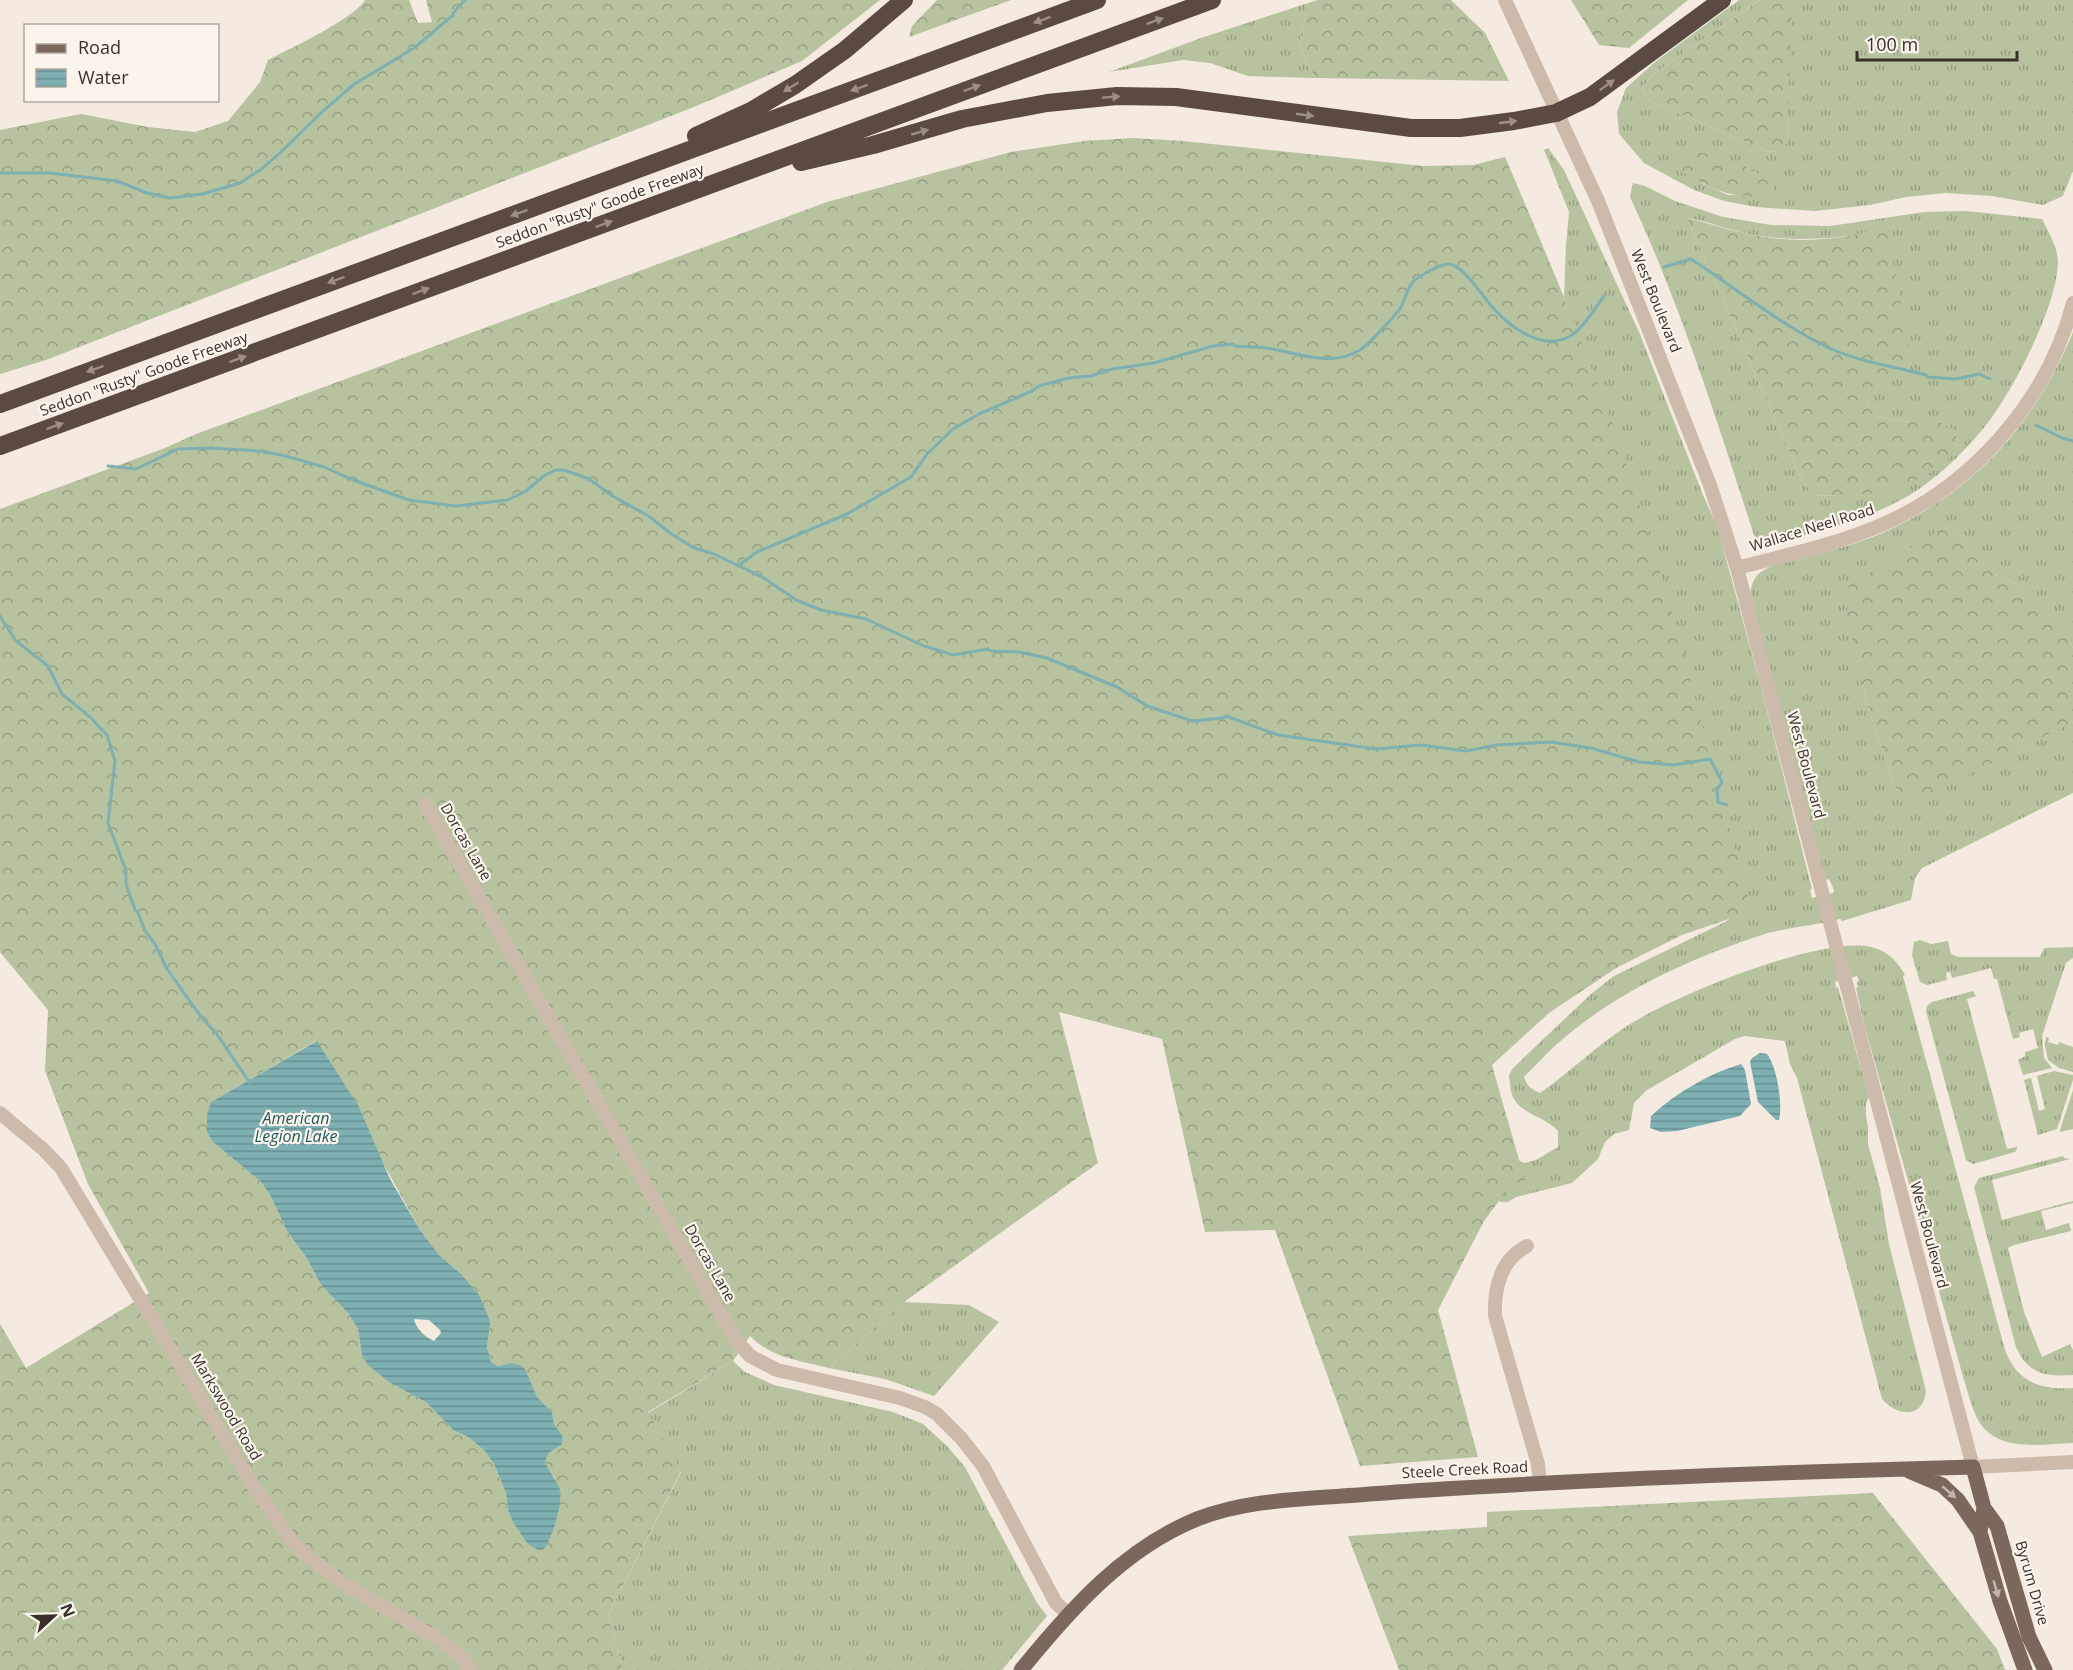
<svg xmlns="http://www.w3.org/2000/svg" width="2073" height="1670" font-family="'Open Sans',sans-serif">
<style>
.grass{fill:url(#grass-tufts);fill-rule:evenodd}
.forest{fill:url(#forest-crowns);fill-rule:evenodd}
.water{fill:url(#water-rules);fill-rule:evenodd}
.lines{fill:none;stroke-linecap:round;stroke-linejoin:round}
.stream{stroke:#7eafb1;stroke-width:3}
.minor{stroke:#ccbbab;stroke-width:14}
.major{stroke:#7c675c;stroke-width:15}
.highway{stroke:#5b4a42;stroke-width:18}
.oneway{fill:#9b8e86}
.oneway2{fill:#c2b5ac}
.labels{text-anchor:middle;stroke-width:4.5;stroke-linejoin:round;paint-order:stroke}
.street-label{font-size:15px;fill:#3a302b;stroke:#fbf4ed}
.water-label{font-size:16px;font-style:italic;fill:#1f595d;stroke:#fbf4ed}
</style>
<defs>
<pattern id="grass-tufts" width="24" height="20" patternUnits="userSpaceOnUse" patternTransform="scale(1.5)"><rect width="24" height="20" fill="#b7c39f"/><path d="M3 7l-1-3M5 7V3M7 7l1-3M15 17l-1-3M17 17v-4M19 17l1-3" fill="none" stroke="#969f82"/></pattern>
<pattern id="forest-crowns" width="20" height="18" patternUnits="userSpaceOnUse" patternTransform="scale(1.5)"><rect width="20" height="18" fill="#b7c39f"/><path d="M2 6a3 3 0 1 1 6 0M12 15a3 3 0 1 1 6 0" fill="none" stroke="#969f82"/></pattern>
<pattern id="water-rules" width="6" height="5" patternUnits="userSpaceOnUse" patternTransform="scale(1.5)"><rect width="6" height="5" fill="#7eafb1"/><path d="M0 2.5h6" fill="none" stroke="#688f90"/></pattern>
</defs>
<rect width="100%" height="100%" fill="#f4eae0"/>
<!-- grass -->
<path class="grass" d="M1739 0H1760L1651 76 1642 89 1650 101 1764 150 1777 152 1787 142 1791 0H2073V171L2063 196 2043 205 1992 196 1945 193 1906 197 1870 205 1815 211 1756 207 1724 201 1694 190 1644 163 1619 134 1617 112 1626 88 1655 62ZM1669 164 1771 182 1774 195H1728L1703 184Z
M1308 3 1299 44 1315 78 1248 76 1210 63 1183 60 1109 72 1201 38Z
M1548 148 1564 170 1639 332 1703 495 1717 526 1761 687 1812 889 1810 890 1812 898 1833 893 1834 890 1829 879 1826 880 1818 852 1750 596C1751 586 1753 578 1761 572 1771 564 1788 562 1800 559 1831 550 1862 543 1891 529 1978 488 2037 420 2073 332V648L2067 637 2020 585 1997 576 1981 566 1955 528 1862 684 1876 733 1895 786 1916 800 2073 722V793L1922 868 1915 878 1911 900 1842 921 1840 919C1814 926 1785 927 1759 936 1688 959 1613 994 1557 1044 1546 1054 1535 1066 1524 1077 1527 1086 1531 1089 1540 1093 1570 1072 1596 1046 1627 1026 1671 997 1821 935 1871 947 1888 951 1897 961 1905 975L1903 976 2005 1350C2017 1382 2040 1390 2073 1388V1443C2039 1444 1994 1454 1976 1416 1971 1405 1968 1392 1964 1380L1864 1024 1856 988 1858 987 1857 982 1859 981 1857 976 1835 982 1836 988 1838 987 1869 1097 1866 1103V1116L1868 1126V1144L1880 1188 1889 1244 1926 1391C1923 1419 1898 1417 1882 1399L1797 1078 1790 1064 1785 1041 1745 1036 1735 1039 1647 1090 1634 1103 1629 1130 1614 1134 1605 1142 1598 1159 1572 1183 1516 1197 1508 1202H1500L1464 1133 1524 1163 1536 1160 1558 1147V1131C1544 1115 1520 1115 1512 1095 1510 1089 1510 1082 1509 1075L1513 1068 1591 994 1614 976 1725 922 1743 909 1564 297 1566 245 1569 212 1547 157 1544 150Z
M1633 183 1645 186 1675 201 1723 217 1771 225 1830 226 1924 212 1966 211 2042 219C2048 231 2057 246 2058 261 2058 305 2011 396 1982 430 1964 452 1943 472 1919 489 1887 511 1846 523 1809 534 1792 539 1768 551 1754 535 1717 421 1681 306 1630 197ZM1687 218C1712 222 1736 233 1760 236 1802 242 1846 239 1886 228L1866 405 1877 417 1909 422H1939L1835 496 1814 495 1802 480Z
M1920 940 1931 944 1948 941 1951 954 1958 957H2040L2044 948 2073 947V958L2066 963 2042 1036 2044 1058 2052 1068 2023 1075 2018 1060 2025 1056V1052L2038 1048 2033 1029 2019 1033 2020 1037 2013 1039 1997 979H1994L1991 968 1952 978 1950 972 1946 973 1947 980 1927 985 1920 982 1912 955 1914 942Z
M1973 991 1976 996 1967 999 2007 1149 2017 1147V1149L2015 1152 1973 1164 1966 1160 1926 1011 1927 1006 1932 1002Z
M2046 1037 2049 1038 2048 1042 2058 1045 2059 1042 2073 1047V1072L2059 1068 2048 1060 2045 1046Z
M2054 1071 2073 1075V1080L2057 1129 2038 1135 2024 1080ZM2037 1076 2045 1109 2039 1111 2031 1078Z
M2073 1090V1129L2060 1132V1130Z
M2063 1156 2064 1158 2070 1159 1992 1180 2002 1220 2073 1201V1203L2041 1211 2046 1230 2069 1223 2071 1231 2014 1245 2008 1248 2024 1312 2042 1357 2070 1344 2073 1350V1375C2045 1377 2028 1374 2016 1347L1974 1187 1979 1178Z
M904 1302 969 1305 999 1322 934 1396 885 1379 829 1368Z
M733 1361 745 1372 774 1385 893 1412 923 1424 947 1446 965 1467 1037 1603 1047 1616 1002 1670H623L608 1615 681 1472 648 1413Z"/>
<!-- forest -->
<path class="forest" d="M365 0H409L418 23 432 22 426 0H880L802 61 694 107 46 360 0 374V130L81 114 148 127 195 132 228 121 260 82 268 60C289 49 354 19 365 0Z
M937 0H1011L909 37 912 26Z
M1318 0H1451L1485 33 1509 81 1315 78 1299 44 1308 3Z
M1571 0H1688L1629 48 1599 45Z
M1760 0H1791L1792 4 1787 142 1778 152 1764 150 1650 101 1642 89 1651 76Z
M1133 138 1183 141 1423 166 1473 165 1505 157C1552 267 1599 377 1635 491 1680 630 1714 771 1752 911L1682 935 1616 968 1549 1013 1492 1065 1525 1181 1511 1185 1484 1221 1438 1310 1478 1457 1360 1466 1275 1230 1205 1232 1162 1039 1059 1012 1098 1163 904 1302 829 1368C801 1361 771 1358 750 1336L733 1361 648 1412 681 1471 608 1615 623 1670H0V1324L26 1368 149 1293 88 1184 45 1071 48 1010 0 952V509L165 448 196 434 827 202 1011 152 1084 141ZM316 1041 420 1230 440 1256 460 1273 489 1321 487 1347 491 1362 498 1366 511 1363 524 1369 537 1397 552 1412 554 1424 561 1445 549 1453 545 1461 547 1469 555 1478 508 1510 506 1493 494 1464 485 1451 468 1437 453 1430 427 1403 389 1382 362 1355 358 1329 347 1312 321 1285 306 1257 287 1231 270 1195 261 1182 213 1142 210 1135 211 1102Z
M1688 150C1723 156 1742 162 1771 182L1774 195C1727 201 1708 187 1668 164Z
M1687 218C1711 224 1735 232 1759 236 1801 244 1846 239 1887 227L1909 348 1905 362 1868 392 1866 405 1877 417 1909 422H1939L1955 430 1958 450C1949 458 1939 468 1928 474 1894 493 1853 498 1814 495L1802 480Z
M1955 528 1981 565 1997 576 2020 585 2046 605 2067 637 2073 648V722L1916 801 1904 797 1895 786 1876 733 1862 684 1847 615 1849 585 1942 529Z
M1873 1493 1997 1649 2005 1670H1399L1348 1536 1487 1527V1512Z"/>
<!-- water -->
<path class="water" d="M317 1041 359 1107 390 1179 420 1230 440 1256 460 1273 479 1295 490 1321 487 1347 491 1362 498 1366 511 1363 520 1365 525 1369 537 1397 552 1412 554 1424 563 1437 561 1445 549 1453 545 1461C548 1472 557 1479 560 1490 563 1502 552 1539 544 1549L538 1550 528 1544 514 1524 508 1510 506 1493 494 1464 485 1451 468 1437 453 1430 427 1403 389 1382 368 1365 362 1355 358 1329 347 1312 321 1285 306 1257 287 1231 270 1195 261 1182 213 1142 207 1132V1115L211 1102ZM414 1319 429 1320 440 1330 441 1333 434 1341C425 1337 416 1329 414 1319Z
M1760 1053 1767 1054C1777 1067 1783 1104 1779 1120H1776L1758 1102 1750 1062 1752 1058Z
M1741 1064 1745 1070 1751 1104 1740 1116 1677 1131 1661 1132 1650 1128 1651 1116C1676 1093 1708 1074 1741 1064Z"/>
<g class="lines">
<!-- stream -->
<path class="stream" d="M0 173H50L117 181 147 193 170 198 202 194 240 183 263 168 282 151 322 112 353 85 414 48 453 15V13L465 0
M1664 267 1691 259C1735 288 1776 321 1823 345 1854 361 1892 366 1926 375L1928 377 1956 379 1979 374 1990 379
M2036 425 2062 438 2073 441
M108 466 136 469 178 449 211 448 259 451 282 455 324 467 353 480 409 500 456 506 508 500 526 491 545 475 556 470H564L589 479 611 495 650 517 670 533 694 548 714 554 764 578 796 600 821 610 866 619 924 646 953 655 988 649 991 651 1019 652 1047 658 1117 687 1147 706 1192 721 1223 718 1226 716 1278 735 1376 749 1421 745 1466 751 1497 745 1551 742 1591 748 1639 762 1674 765 1710 759 1722 782 1717 790 1718 802 1727 805
M738 566 757 552 847 514 911 477 927 454 953 429 979 414 1032 391 1039 386 1069 378 1090 376 1112 369 1154 363 1213 346 1233 344 1235 346C1245 347 1256 347 1267 348 1298 353 1331 368 1360 350 1368 345 1396 315 1401 307 1405 300 1407 289 1413 282 1417 277 1442 263 1449 264 1462 266 1477 288 1485 298 1503 322 1541 355 1572 335 1585 326 1595 308 1604 296
M0 616 16 641 48 666 62 694 90 717 107 735 115 761 108 823 126 871V884L135 910 138 913 145 931 155 944 167 969 202 1018 216 1033 250 1083"/>
<!-- minor -->
<path class="minor" d="M1505 0 1598 201 1710 485 1737 568 1973 1467 2073 1462
M1737 568C1783 556 1830 546 1874 528 1969 490 2047 403 2073 303
M425 804 735 1339 750 1356 777 1370 900 1398 925 1407 937 1414 961 1438 983 1466 1056 1603 1068 1614
M0 1113 43 1149 61 1168 254 1487 290 1539 304 1553 341 1582 443 1642 459 1655 472 1670
M1527 1246C1500 1260 1494 1288 1495 1316L1538 1464 1540 1484"/>
<!-- major -->
<path class="major" d="M1909 1471 1942 1485 1958 1500 1980 1532
M1984 1508 1980 1532 2000 1601 2025 1670
M1021 1670C1070 1610 1123 1549 1197 1519 1238 1503 1283 1500 1327 1497 1361 1495 1394 1492 1428 1490 1610 1478 1791 1472 1973 1467L1984 1508 1997 1526 2029 1637 2045 1670"/>
<!-- highway -->
<path class="highway" d="M696 136 751 111 795 85 845 50 904 0
M801 162 873 145 962 119 1047 103 1117 96 1176 97 1411 128H1460L1514 121 1556 113 1590 97 1722 0
M0 404 1097 0
M0 446 1212 0"/>
</g>
<!-- one-way arrows -->
<defs><path id="oneway-solid" d="M-6-.8H1V-3.2L6.5 0L1 3.2V.8H-6Z" transform="scale(1.5)"/></defs>
<g class="oneway">
<use href="#oneway-solid" transform="translate(1042 20) rotate(160)"/>
<use href="#oneway-solid" transform="translate(1155 21) rotate(-20)"/>
<use href="#oneway-solid" transform="translate(1607 85) rotate(-36)"/>
<use href="#oneway-solid" transform="translate(791 87) rotate(148)"/>
<use href="#oneway-solid" transform="translate(859 88) rotate(160)"/>
<use href="#oneway-solid" transform="translate(972 88) rotate(-20)"/>
<use href="#oneway-solid" transform="translate(1111 97) rotate(-4)"/>
<use href="#oneway-solid" transform="translate(1305 115) rotate(8)"/>
<use href="#oneway-solid" transform="translate(1508 122) rotate(-8)"/>
<use href="#oneway-solid" transform="translate(920 132) rotate(-16)"/>
<use href="#oneway-solid" transform="translate(519 213) rotate(160)"/>
<use href="#oneway-solid" transform="translate(604 224) rotate(-20)"/>
<use href="#oneway-solid" transform="translate(336 280) rotate(160)"/>
<use href="#oneway-solid" transform="translate(421 291) rotate(-20)"/>
<use href="#oneway-solid" transform="translate(238 359) rotate(-20)"/>
<use href="#oneway-solid" transform="translate(95 369) rotate(160)"/>
<use href="#oneway-solid" transform="translate(55 426) rotate(-20)"/>
</g>
<g class="oneway2">
<use href="#oneway-solid" transform="translate(1949 1492) rotate(41)"/>
<use href="#oneway-solid" transform="translate(1996 1589) rotate(74)"/>
</g>
<g class="labels">
<!-- street labels -->
<g class="street-label">
<text transform="translate(600 206) rotate(-20)" y="5">Seddon "Rusty" Goode Freeway</text>
<text transform="translate(1656 301) rotate(68)" y="5">West Boulevard</text>
<text transform="translate(144 374) rotate(-20)" y="5">Seddon "Rusty" Goode Freeway</text>
<text transform="translate(1812 528) rotate(-17)" y="5">Wallace Neel Road</text>
<text transform="translate(1806 765) rotate(75)" y="5">West Boulevard</text>
<text transform="translate(466 842) rotate(60)" y="5">Dorcas Lane</text>
<text transform="translate(1929 1235) rotate(75)" y="5">West Boulevard</text>
<text transform="translate(710 1263) rotate(60)" y="5">Dorcas Lane</text>
<text transform="translate(226 1407) rotate(59)" y="5">Markswood Road</text>
<text transform="translate(1465 1470) rotate(-3)" y="5">Steele Creek Road</text>
<text transform="translate(2032 1583) rotate(74)" y="5">Byrum Drive</text>
</g>
<!-- water labels -->
<g class="water-label">
<text x="296" y="1124">American<tspan x="296" dy="18">Legion Lake</tspan></text>
</g>
</g>
<!-- legend -->
<rect x="24" y="24" width="195" height="78" fill="#fbf4ed" stroke="#aea69f" stroke-width="1.5"/>
<rect x="36" y="44" width="30" height="9" fill="#7c675c" stroke="#aea69f" stroke-width="1.5"/>
<text x="78" y="54" font-size="18" fill="#3a302b">Road</text>
<rect x="36" y="69" width="30" height="18" fill="url(#water-rules)" stroke="#aea69f" stroke-width="1.5"/>
<text x="78" y="84" font-size="18" fill="#3a302b">Water</text>
<!-- north arrow -->
<g transform="translate(54 1616) rotate(68)" stroke="#fbf4ed" stroke-width="4.5" paint-order="stroke">
<path d="M0-4.5L10 22L0 15L-10 22Z" fill="#3a302b"/>
<text y="-9" font-size="16" font-weight="bold" text-anchor="middle" fill="#3a302b">N</text>
</g>
<!-- scale -->
<path d="M1857 51v9h160v-9" fill="none" stroke="#3a302b" stroke-width="3"/>
<text x="1866" y="51" font-size="18" fill="#3a302b" stroke="#fbf4ed" stroke-width="4.5" paint-order="stroke">100 m</text>
</svg>
